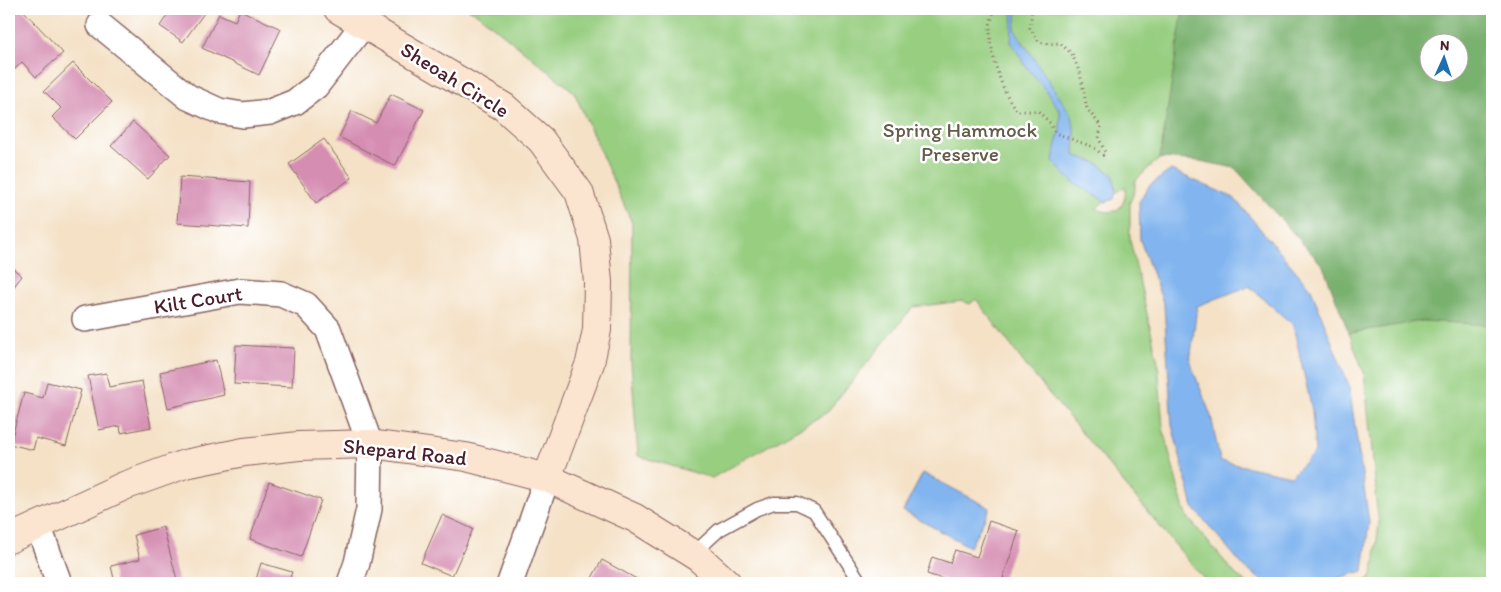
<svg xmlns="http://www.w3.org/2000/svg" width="1501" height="592" font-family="Itim,sans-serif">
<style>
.green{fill:#97ce80;stroke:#707656;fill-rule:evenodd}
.forest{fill:#79b16e;stroke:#62684c;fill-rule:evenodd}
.water{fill:#82b5ef;stroke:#666a8d;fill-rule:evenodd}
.building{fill:#d58eb2}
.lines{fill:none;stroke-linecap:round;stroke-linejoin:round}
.lane-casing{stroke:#866361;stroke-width:15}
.street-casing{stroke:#866361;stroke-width:28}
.secondary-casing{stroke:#866361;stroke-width:30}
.path{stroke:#866361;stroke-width:3;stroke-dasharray:1 4;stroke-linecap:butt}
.lane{stroke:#fff;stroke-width:12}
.street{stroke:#fff;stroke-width:25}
.secondary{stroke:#fce5d0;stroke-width:28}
.labels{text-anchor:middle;stroke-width:5;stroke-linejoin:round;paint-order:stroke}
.street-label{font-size:21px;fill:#4a1f2b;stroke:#fff}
.park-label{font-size:21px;fill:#655c49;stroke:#fff}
</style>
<rect width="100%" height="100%" fill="#fff"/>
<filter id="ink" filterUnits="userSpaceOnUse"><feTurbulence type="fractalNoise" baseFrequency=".02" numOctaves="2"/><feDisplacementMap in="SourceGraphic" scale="10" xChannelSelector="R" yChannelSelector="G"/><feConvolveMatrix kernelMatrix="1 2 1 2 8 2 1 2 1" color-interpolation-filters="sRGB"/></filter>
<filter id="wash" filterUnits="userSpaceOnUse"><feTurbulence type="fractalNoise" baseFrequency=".0096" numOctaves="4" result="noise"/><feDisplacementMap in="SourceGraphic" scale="20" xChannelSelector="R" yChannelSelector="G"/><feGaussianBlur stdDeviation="1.12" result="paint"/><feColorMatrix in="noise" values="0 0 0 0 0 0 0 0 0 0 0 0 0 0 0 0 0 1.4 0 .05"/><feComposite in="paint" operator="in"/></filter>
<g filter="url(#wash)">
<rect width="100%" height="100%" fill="#f4e1c6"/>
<!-- green -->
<path class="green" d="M468 9H1492V583H1359L1370 578 1373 572 1379 523 1375 494 1376 490 1364 373 1349 333 1385 327 1308 47 1153 164 1135 181V190L1130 202V240L1158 362 1163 428 1184 510 1186 515 1236 575 1248 583H1207L1027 367 976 299 970 304 963 301 913 307 826 413 712 478 638 456 631 363 632 223 574 92 478 14ZM1428 42H1458V72H1428ZM1125 186C1128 205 1115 219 1096 208Z"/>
<!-- forest -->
<path class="forest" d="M1183 9H1492V325L1422 321 1349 333 1323 266 1235 168 1200 161 1160 158ZM1428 42H1458V72H1428Z"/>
<!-- water -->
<path class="water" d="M1013 9H1017L1015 30 1072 116 1075 134 1074 155 1097 163 1113 175 1116 189 1114 199 1106 202 1071 181 1053 162 1055 147 1060 130V111L1043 87 1025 65 1011 42Z
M1171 170 1234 198 1311 289 1349 386 1369 522 1363 571 1321 583H1265L1244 567 1193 507 1172 425 1164 305 1140 240 1139 202 1149 186ZM1249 286 1293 325 1312 410 1315 452 1291 476 1220 461 1211 416 1190 362 1197 306Z
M923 473 990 508 970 547 903 511Z"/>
<g id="blocks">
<!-- building -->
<path class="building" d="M19 9H22L63 53 36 77 22 62 11 73 9 71V18Z
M166 9H207L183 42 160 26 170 11Z
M240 10 281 29 259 75 202 48 219 14 235 21Z
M73 63 112 102 75 139 52 117 61 108 44 91Z
M391 94 424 110 395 166 339 137 352 111 376 123Z
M133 122 170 155 148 179 111 146Z
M324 139 352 178 316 203 289 164Z
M180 177 250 182 248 228 177 223Z
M9 265 22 276 9 293Z
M236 345 294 348 292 387 234 384Z
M216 360 224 395 168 408 160 372Z
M106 373 109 387 142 381 151 427 121 433 120 426 99 430 88 376Z
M47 382 81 390 66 446 36 438 33 450 10 444 24 393 43 398Z
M269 482 321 500 301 557 250 539Z
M442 515 473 529 452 576 421 563Z
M989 521 1019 531 1003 578 1017 583H948L949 581 927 574 932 557 950 563 955 550 977 557Z
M163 527 178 583H115L111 566 140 559 134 535Z
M602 560 644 583H589Z
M261 563 292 572 288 583H255Z"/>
</g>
</g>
<g filter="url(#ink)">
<use href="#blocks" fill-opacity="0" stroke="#866361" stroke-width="1"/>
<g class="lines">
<defs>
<path id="lane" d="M693 554 719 530 757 509 774 503H797L814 511 861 583"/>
<path id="street" d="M100 25 188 97 219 111 243 115 270 112 295 102 316 86 363 25
M85 319 240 291 281 294 306 305 328 329 370 444 369 509 357 563 350 583
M38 525 59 583
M510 583 547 478"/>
<path id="secondary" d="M338 9 504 107 541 140 579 192 594 239 598 282 597 330 590 363 547 478
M9 539 124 486 185 464 244 452 299 446 370 444 466 457 547 478 635 518 699 558 727 583"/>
</defs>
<!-- lane casing -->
<use href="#lane" class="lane-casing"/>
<!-- street casing -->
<use href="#street" class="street-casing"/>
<!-- secondary casing -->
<use href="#secondary" class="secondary-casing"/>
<!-- path -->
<path class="path" d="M995 9C993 15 990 21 990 28 990 54 1001 91 1017 111H1038L1050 123 1055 133 1093 147 1103 155 1105 152 1099 139 1101 126 1087 109 1080 73 1072 54 1060 43 1049 44 1039 42 1030 28 1032 9"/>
<!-- lane -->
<use href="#lane" class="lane"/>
<!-- street -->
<use href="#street" class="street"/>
<!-- secondary -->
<use href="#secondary" class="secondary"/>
</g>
</g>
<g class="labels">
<!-- street labels -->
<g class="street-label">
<text transform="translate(455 80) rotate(32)" y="7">Sheoah Circle</text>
<text transform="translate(198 300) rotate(-9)" y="7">Kilt Court</text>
<text transform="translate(405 452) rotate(6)" y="7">Shepard Road</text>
</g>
<!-- park labels -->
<g class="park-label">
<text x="960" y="137">Spring Hammock<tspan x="960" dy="24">Preserve</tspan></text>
</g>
</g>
<!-- margin -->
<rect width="1501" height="592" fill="none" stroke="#fff" stroke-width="30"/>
<!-- north arrow -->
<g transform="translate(1444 58) rotate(3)"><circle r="24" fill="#ffffff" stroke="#b7a5aa"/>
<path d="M0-4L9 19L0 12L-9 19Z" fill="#1f6fb2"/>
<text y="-8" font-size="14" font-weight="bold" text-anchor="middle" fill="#4a1f2b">N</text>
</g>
</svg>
